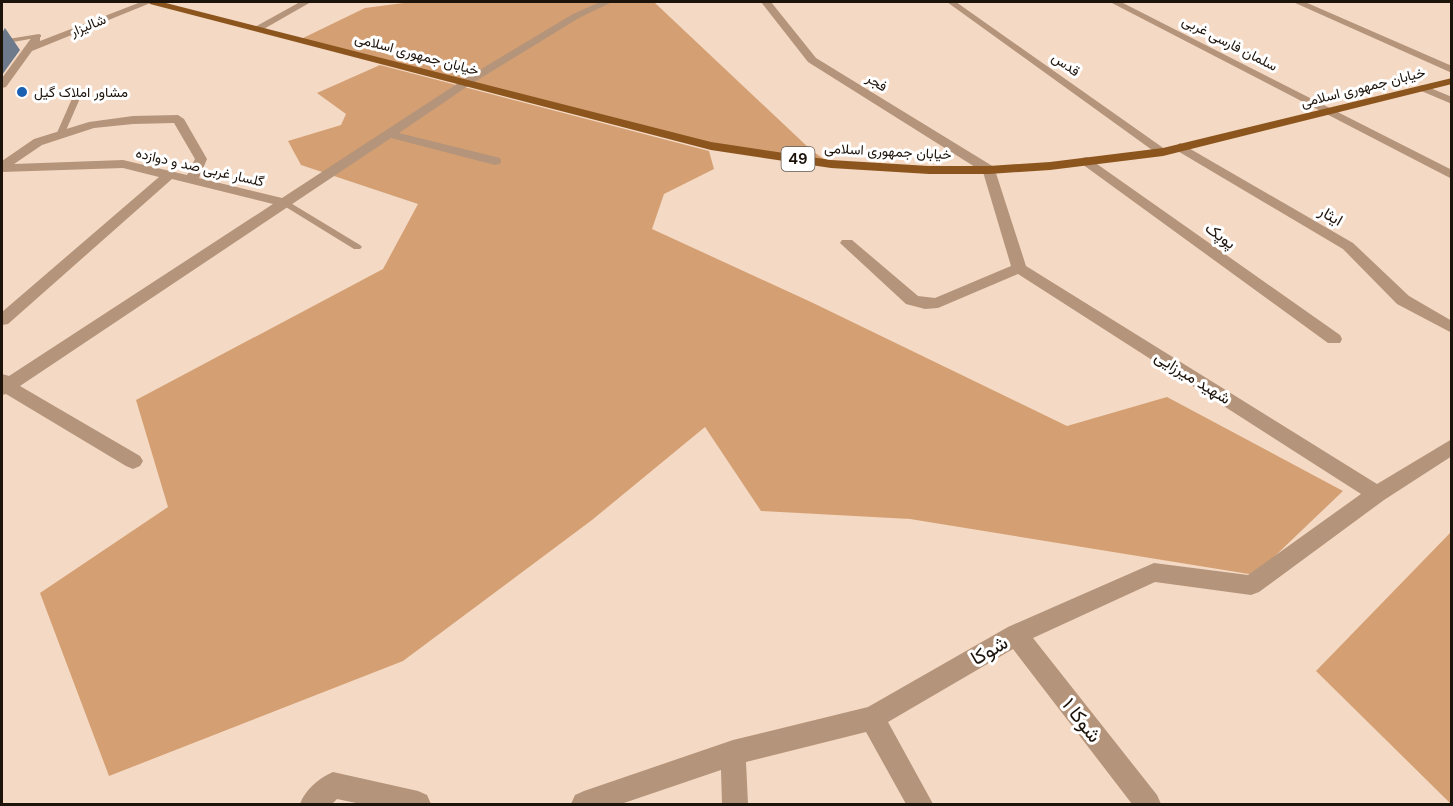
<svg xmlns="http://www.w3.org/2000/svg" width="1453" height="806" font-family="'DM Sans',Vazirmatn,sans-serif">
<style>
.green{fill:#d4a073}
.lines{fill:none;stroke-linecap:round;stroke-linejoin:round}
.service{fill:#b4947a;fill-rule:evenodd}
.minor{fill:#b4947a;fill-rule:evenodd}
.primary{fill:#8c551e;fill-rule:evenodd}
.shaded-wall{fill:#6d7a8c}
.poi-dot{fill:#1b61b1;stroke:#fff;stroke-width:2}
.labels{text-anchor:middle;stroke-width:6;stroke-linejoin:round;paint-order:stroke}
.far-street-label{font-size:14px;fill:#1c130b;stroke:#fff}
.far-poi-label{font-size:14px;fill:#1c130b;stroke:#fff;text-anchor:start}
.shield{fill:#fff;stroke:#605a54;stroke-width:1.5}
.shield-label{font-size:15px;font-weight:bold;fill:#1c130b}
.street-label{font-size:16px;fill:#1c130b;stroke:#fff}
.near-street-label{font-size:20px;fill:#1c130b;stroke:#fff}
</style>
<rect width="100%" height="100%" fill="#f4d9c4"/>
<!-- green -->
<path class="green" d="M411 2H654L811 150 828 162 712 145 301 39 365 8Z
M380 65 709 151 714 169 664 194 652 229 811 302 1067 426 1167 397 1343 491 1255 575 910 519 761 511 705 427 592 520 403 661 109 776 40 593 168 507 136 400 383 269 418 204 301 165 288 141 341 125 346 114 317 93Z
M1451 532 1452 804H1451L1316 671Z"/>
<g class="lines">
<!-- service -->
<path class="service" d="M39 34 41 35V37L2 44V40Z
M74 94 81 96 64 135 57 137 56 135Z
M284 199 360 245 362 247 360 249H354L281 204V200Z"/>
<!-- minor -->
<path class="minor" d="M141 2H153L32 51 6 87 2 88V78L32 37H40V41Z
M300 2H311L262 30 253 28Z
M600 2H612L579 18 471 84 399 133 500 158 501 161 500 164 495 165 391 138 20 386 140 456 143 461 140 466 133 469 126 466 6 394 2 395V374L9 376 273 204 172 179 8 324 2 325V312L159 177 123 168 2 172V161L34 139 89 122 133 116 178 115 184 119 207 159 199 178 282 198 463 80 573 14ZM174 123 195 159 187 175 123 160 14 164 42 145 94 128 133 124Z
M761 2H771L816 58 994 167 1026 266 1377 484 1452 439V456L1384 500 1259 592 1251 595 1155 582 1033 638 1157 795 1161 804H1132L1013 649 888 722 933 804H906L866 732 746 762 748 804H722L721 770 621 804H571L575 795 584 791 733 740 868 707 1008 627 1154 563 1248 575 1361 494 1018 274 938 308 925 309 906 304 840 243 842 240H852L918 296 935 298 1011 266 983 172 808 62Z
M947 2H956L1169 152 1167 155H1159Z
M1110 2H1121L1452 170V179Z
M1293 2H1305L1452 66V73Z
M1423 85 1452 97V104L1419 90V86Z
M1180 143 1353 243 1409 296 1452 321V333L1397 304 1343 249 1176 150 1174 147Z
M1087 157 1340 335 1342 339 1340 343H1328L1082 164 1081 161 1082 158Z
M333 772 418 791 427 795 431 804H361L337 799 332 804H300C305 790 319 778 333 772Z"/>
<!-- primary -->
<path class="primary" d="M149 2H162L711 142 831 160 929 166H989L1050 162 1163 148 1452 78V84L1163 156 1050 170 989 174H929L831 168 711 150 150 4Z"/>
</g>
<!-- shaded-wall -->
<path class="shaded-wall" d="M5 28 20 50 2 75V33Z"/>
<!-- markers -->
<circle class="poi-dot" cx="22" cy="92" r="6"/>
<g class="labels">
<!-- far-street labels -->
<g class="far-street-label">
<text transform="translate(88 25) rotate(-22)" y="5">شالیزار</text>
<text transform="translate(1230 43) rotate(27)" y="5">سلمان فارسی غربی</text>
<text transform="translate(417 54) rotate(15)" y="5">خیابان جمهوری اسلامی</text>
<text transform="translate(1066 64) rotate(35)" y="5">قدس</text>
<text transform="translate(877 82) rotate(32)" y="5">فجر</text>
<text transform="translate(1363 87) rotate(-14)" y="5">خیابان جمهوری اسلامی</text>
<text transform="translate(888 151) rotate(3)" y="5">خیابان جمهوری اسلامی</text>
<text transform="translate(200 167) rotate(13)" y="5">گلسار غربی صد و دوازده</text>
</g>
<!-- far-poi labels -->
<g class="far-poi-label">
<text x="34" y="97">مشاور املاک گیل</text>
</g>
<!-- shield labels -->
<rect class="shield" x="781.5" y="147" width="33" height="24" rx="4.5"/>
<g class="shield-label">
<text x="798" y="164">49</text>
</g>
<!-- street labels -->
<g class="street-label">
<text transform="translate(1331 215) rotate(30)" y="6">ایثار</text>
<text transform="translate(1221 235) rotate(36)" y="6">پوپک</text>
<text transform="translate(1193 377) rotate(32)" y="6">شهید میرزایی</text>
</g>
<!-- near-street labels -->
<g class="near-street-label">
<text transform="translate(989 650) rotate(-30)" y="7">شوکا</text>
<text transform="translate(1082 720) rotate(52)" y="7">شوکا ۱</text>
</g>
</g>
<!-- border -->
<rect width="1453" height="806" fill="none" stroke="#1c130b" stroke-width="6"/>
</svg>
